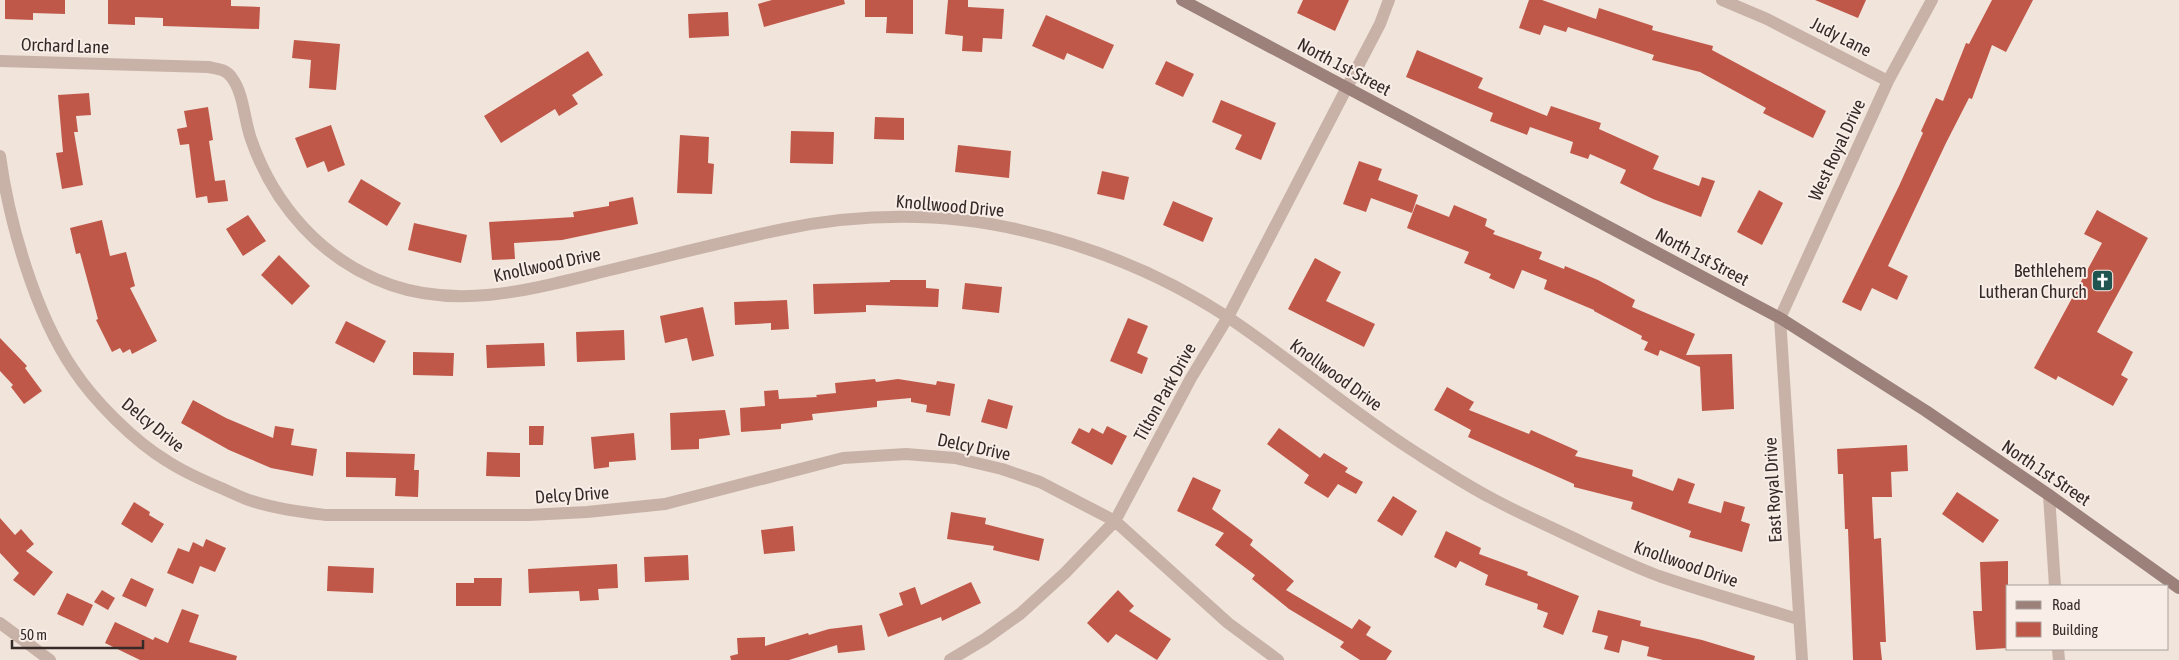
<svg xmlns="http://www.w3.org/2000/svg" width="2179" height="660" font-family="'Asap Condensed',sans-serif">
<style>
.building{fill:#c0584a}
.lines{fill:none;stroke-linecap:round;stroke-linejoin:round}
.street{stroke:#c8b2a8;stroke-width:12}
.secondary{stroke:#9b8179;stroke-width:12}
.labels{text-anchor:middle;stroke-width:4;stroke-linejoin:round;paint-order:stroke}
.street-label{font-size:18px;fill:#352a28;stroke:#f8eee7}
.poi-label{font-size:18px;fill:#352a28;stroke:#f8eee7;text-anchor:end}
</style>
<rect width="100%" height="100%" fill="#f0e4db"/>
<!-- building -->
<path class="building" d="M5 0H65V14L33 13V20L5 19Z
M108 0H231V6L260 7 259 29 163 26V18L135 17V25L108 24Z
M772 0H844L845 4 764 27 758 4Z
M865 0H913V34L886 33 887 17H865Z
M948 0H968V7L1004 9 1002 39 983 38 982 52 962 51 963 36 945 34Z
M1303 0H1349L1335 31 1297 13Z
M1529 0H1542L1596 19 1599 8 1653 26 1652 30 1713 46 1712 50 1826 111 1813 138 1763 113 1766 108 1700 72 1652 60 1654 55 1568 27 1566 32 1544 25 1540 35 1519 28Z
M1815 0H1866L1858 18Z
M1992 0H2033L2006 52 1992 45 1972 99 1969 98 1946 143 1888 266 1908 276 1897 300 1872 288 1861 311 1842 302 1899 186 1923 133 1921 131 1936 98 1943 101 1966 43 1969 44Z
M728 12 729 36 689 38 688 14Z
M1046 15 1114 45 1103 69 1067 53 1064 60 1032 46Z
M294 40 340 44 336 90 309 88 311 60 292 58Z
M1417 50 1483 78 1478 88 1547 116 1551 106 1601 123 1599 129 1659 156 1653 169 1699 186 1702 177 1715 181 1701 217 1653 199 1620 183 1626 170 1590 154 1588 159 1570 153 1573 142 1530 127 1527 135 1490 121 1493 113 1406 77Z
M588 51 603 75 572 95 578 104 559 116 555 109 501 143 484 116Z
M1166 61 1194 74 1183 97 1155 84Z
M89 93 91 115 76 116 78 132H74L83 185 62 189 56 153 63 152 58 95Z
M1221 100 1276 123 1261 160 1235 149 1242 135 1212 122Z
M208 107 213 140 209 141 215 181 225 180 228 201 208 203 207 196 196 198 189 144 180 145 177 129 187 127 184 111Z
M875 117 904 118V140L874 139Z
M331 125 345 165 328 172 324 161 307 168 295 138Z
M791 131 834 132 833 164 790 163Z
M680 135 709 137 708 163 714 164 712 194 677 193Z
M958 145 1011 151 1009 178 955 172Z
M1359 161 1382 169 1378 180 1418 195 1412 213 1371 198 1366 212 1343 204Z
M1102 171 1129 177 1124 200 1097 194Z
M361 179 401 203 387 226 348 202Z
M1759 190 1783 203 1762 245 1737 232Z
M633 197 638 224 562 240 514 243 515 259 492 260 489 222 574 217 573 212 609 206V202Z
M1173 201 1213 218 1203 242 1163 225Z
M1416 204 1449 217 1454 205 1487 219 1485 226 1495 231 1493 234 1542 252 1539 259 1564 269 1565 266 1598 280 1635 300 1632 307 1695 334 1686 355 1732 354 1734 409 1702 411 1700 367 1660 350 1658 356 1644 350 1648 342 1641 339 1642 336 1594 311V310L1544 289 1547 280 1522 270 1514 289 1489 278 1491 274 1464 263 1469 252 1407 228Z
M2097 210 2148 238 2097 332 2133 352 2121 375 2128 379 2113 406 2058 376 2056 380 2034 368 2102 243 2084 234Z
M248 215 266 241 243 256 226 229Z
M102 220 110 256 126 252 135 286 130 288 157 341 132 354 130 349 123 353 120 348 112 352 96 320 98 319 80 253 76 254 70 228Z
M414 223 467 235 461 263 408 250Z
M279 255 310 286 292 305 261 275Z
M1315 258 1341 272 1326 301 1375 324 1364 347 1288 309Z
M890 280H926V288L939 289 938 307 866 305V312L814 314 813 284 890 282Z
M965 283 1002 287 999 313 962 309Z
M787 300 789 329 771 330V323L735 325 734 302Z
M703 307 714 356 692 361 687 338 665 343 660 316Z
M1128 318 1148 326 1137 353 1148 358 1142 374 1110 361Z
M346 321 386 341 374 363 335 343Z
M624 330 625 360 577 362 576 332Z
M0 338 27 366 25 368 42 391 24 404 11 387 13 385 0 371Z
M544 343 545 366 487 368 486 345Z
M413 352 454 353 453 376 413 375Z
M875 379 876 382 898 379 936 385 937 381 955 384 950 416 926 412 927 405 911 402V398L877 401V407L812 414 813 420 781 424V429L741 432 740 408 765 406 764 391 778 390 779 399 817 397 816 395 836 393 835 383Z
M1447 387 1474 402 1469 410 1529 434 1531 430 1578 451 1575 456 1633 470 1632 476 1673 491 1678 478 1695 484 1688 503 1721 513 1724 501 1745 507 1741 521 1750 524 1742 552 1689 537 1691 531 1631 509 1633 502 1574 487V484L1468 437 1471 430 1434 410Z
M988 399 1013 406 1007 429 981 422Z
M193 400 226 418 273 438 275 426 294 429 291 445 317 449 313 476 271 468 229 450 181 423Z
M725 410 730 435 699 439V449L671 450 670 413Z
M529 426H544L543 445H529Z
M1107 426 1127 436 1112 465 1071 443 1079 428 1089 433 1092 428 1103 434Z
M1279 428 1320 458 1324 453 1348 468 1345 472 1363 482 1356 494 1338 484 1328 498 1304 483 1309 475 1267 444Z
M634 433 636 460 609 462V467L594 469 591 437Z
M1907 445 1908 471 1891 472 1892 497H1872L1874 539 1881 538 1886 642H1880L1882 660H1853L1848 529H1845L1843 474H1838L1837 449Z
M346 452 415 454 414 470H419L418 497 395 496 396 478 346 477Z
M487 452 520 453V477L486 476Z
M1193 477 1221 490 1212 509 1253 540 1250 545 1294 581 1286 590 1352 629 1359 619 1371 627 1366 635 1392 651 1386 660H1360L1340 647 1344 642 1289 609 1252 579 1255 575 1215 545 1224 533 1177 511Z
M1957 492 1999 520 1983 543 1942 514Z
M1393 496 1417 511 1402 536 1377 521Z
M134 502 150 512 149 515 164 524 152 543 121 524Z
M951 512 986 518 985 524 1044 539 1039 561 993 550 994 546 947 539Z
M0 518 15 535 21 529 34 544 26 551 53 572 34 596 13 580 19 573 0 553Z
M793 526 795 551 764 554 761 530Z
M1446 531 1481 548 1479 554 1528 572 1527 575 1579 596 1563 635 1543 627 1548 613 1537 609 1538 604 1485 585 1488 575 1460 561 1456 568 1434 557Z
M206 539 226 548 215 572 200 566 193 584 167 573 178 548 189 552 193 542 203 547Z
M688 555 689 580 645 582 644 557Z
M2008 561V648L1976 650 1973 611H1982L1980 562Z
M617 564 618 588 598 589 599 600 580 601 579 591 529 593 528 569Z
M328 566 374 568 373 593 327 591Z
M131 578 154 589 146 607 122 596Z
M474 578H502L501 606H456V583H474Z
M971 582 981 603 942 621 941 617 888 637 879 614 903 605 899 593 915 587 921 605Z
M102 590 115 598 108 610 94 602Z
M1118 590 1134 606 1129 611 1171 639 1157 660 1116 634 1108 643 1087 623Z
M67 593 93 605 83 626 57 614Z
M182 609 199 615 189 642 237 656 236 660H140L105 643 115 622 153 640 155 637 168 643Z
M1598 610 1641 621 1640 626 1702 640 1755 656 1754 660H1663L1647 656 1649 647 1622 640 1619 653 1604 649 1608 636 1592 632Z
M862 625 865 650 838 653 837 645 789 660H731L730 656 738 654 737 638 765 637V646L808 633 809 635 829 629Z"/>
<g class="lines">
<!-- street -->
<path class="street" d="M1722 0 1767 19 1888 81
M0 61 208 67C218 69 226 69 232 78 244 94 244 120 251 139 274 206 323 261 391 285 463 310 536 288 606 271 665 257 725 241 784 229 860 213 944 212 1020 230 1095 247 1165 276 1229 318 1293 361 1350 411 1415 452 1440 468 1466 485 1493 499 1517 512 1542 523 1567 535 1597 549 1627 564 1659 576 1705 592 1752 605 1798 619
M0 156C9 222 35 313 73 369 94 401 134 441 167 461 184 472 202 480 221 488 231 492 241 498 252 501 276 509 302 512 326 515H529L587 512 665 504 843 458 906 454 955 458 1002 469 1040 482 1115 521 1228 623 1278 660
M2049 495 2055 586
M0 623 50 660
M2058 649 2059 660
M950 660 985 639 1020 614 1065 573 1115 521 1191 378 1228 317 1357 68 1380 24 1389 0
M1802 660 1780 318 1888 81 1932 0"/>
<!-- secondary -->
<path class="secondary" d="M1182 0 1780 318 1926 411 2049 495 2179 588"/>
</g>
<!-- icons -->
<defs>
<symbol id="church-square" viewBox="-11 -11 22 22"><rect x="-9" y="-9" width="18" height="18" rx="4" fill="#205451" stroke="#f8eee7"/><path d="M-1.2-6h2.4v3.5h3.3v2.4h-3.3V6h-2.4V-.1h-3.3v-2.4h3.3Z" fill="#fff"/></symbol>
</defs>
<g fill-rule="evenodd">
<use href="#church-square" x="2090" y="268" width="25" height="25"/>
</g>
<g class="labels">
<!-- street labels -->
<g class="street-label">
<text transform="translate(1841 37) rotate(27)" y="6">Judy Lane</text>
<text transform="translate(65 46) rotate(2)" y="6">Orchard Lane</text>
<text transform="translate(1344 67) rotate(28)" y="6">North 1st Street</text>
<text transform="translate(1837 150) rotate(-65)" y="6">West Royal Drive</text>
<text transform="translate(950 206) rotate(5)" y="6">Knollwood Drive</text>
<text transform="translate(1702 257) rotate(28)" y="6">North 1st Street</text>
<text transform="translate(547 265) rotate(-12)" y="6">Knollwood Drive</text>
<text transform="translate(1336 375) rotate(36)" y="6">Knollwood Drive</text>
<text transform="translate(1165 392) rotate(-61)" y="6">Tilton Park Drive</text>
<text transform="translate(153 425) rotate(39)" y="6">Delcy Drive</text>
<text transform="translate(974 447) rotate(12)" y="6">Delcy Drive</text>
<text transform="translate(2046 473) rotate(34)" y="6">North 1st Street</text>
<text transform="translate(1773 490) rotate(-93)" y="6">East Royal Drive</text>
<text transform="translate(572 495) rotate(-4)" y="6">Delcy Drive</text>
<text transform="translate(1686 564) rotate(19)" y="6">Knollwood Drive</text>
</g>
<!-- poi labels -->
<g class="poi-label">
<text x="2087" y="277">Bethlehem<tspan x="2087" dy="21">Lutheran Church</tspan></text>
</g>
</g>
<!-- legend -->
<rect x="2006" y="585" width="162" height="65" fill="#f8eee7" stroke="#aaa09b"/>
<rect x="2016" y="601" width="25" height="8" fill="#9b8179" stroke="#aaa09b"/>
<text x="2052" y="610" font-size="15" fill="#352a28">Road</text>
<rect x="2016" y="622" width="25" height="15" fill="#c0584a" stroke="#aaa09b"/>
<text x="2052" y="635" font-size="15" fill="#352a28">Building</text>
<!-- scale -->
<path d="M12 640v8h131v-8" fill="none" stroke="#352a28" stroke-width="2.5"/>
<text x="20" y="640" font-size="15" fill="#352a28" stroke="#f8eee7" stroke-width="4" paint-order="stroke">50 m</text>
</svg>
